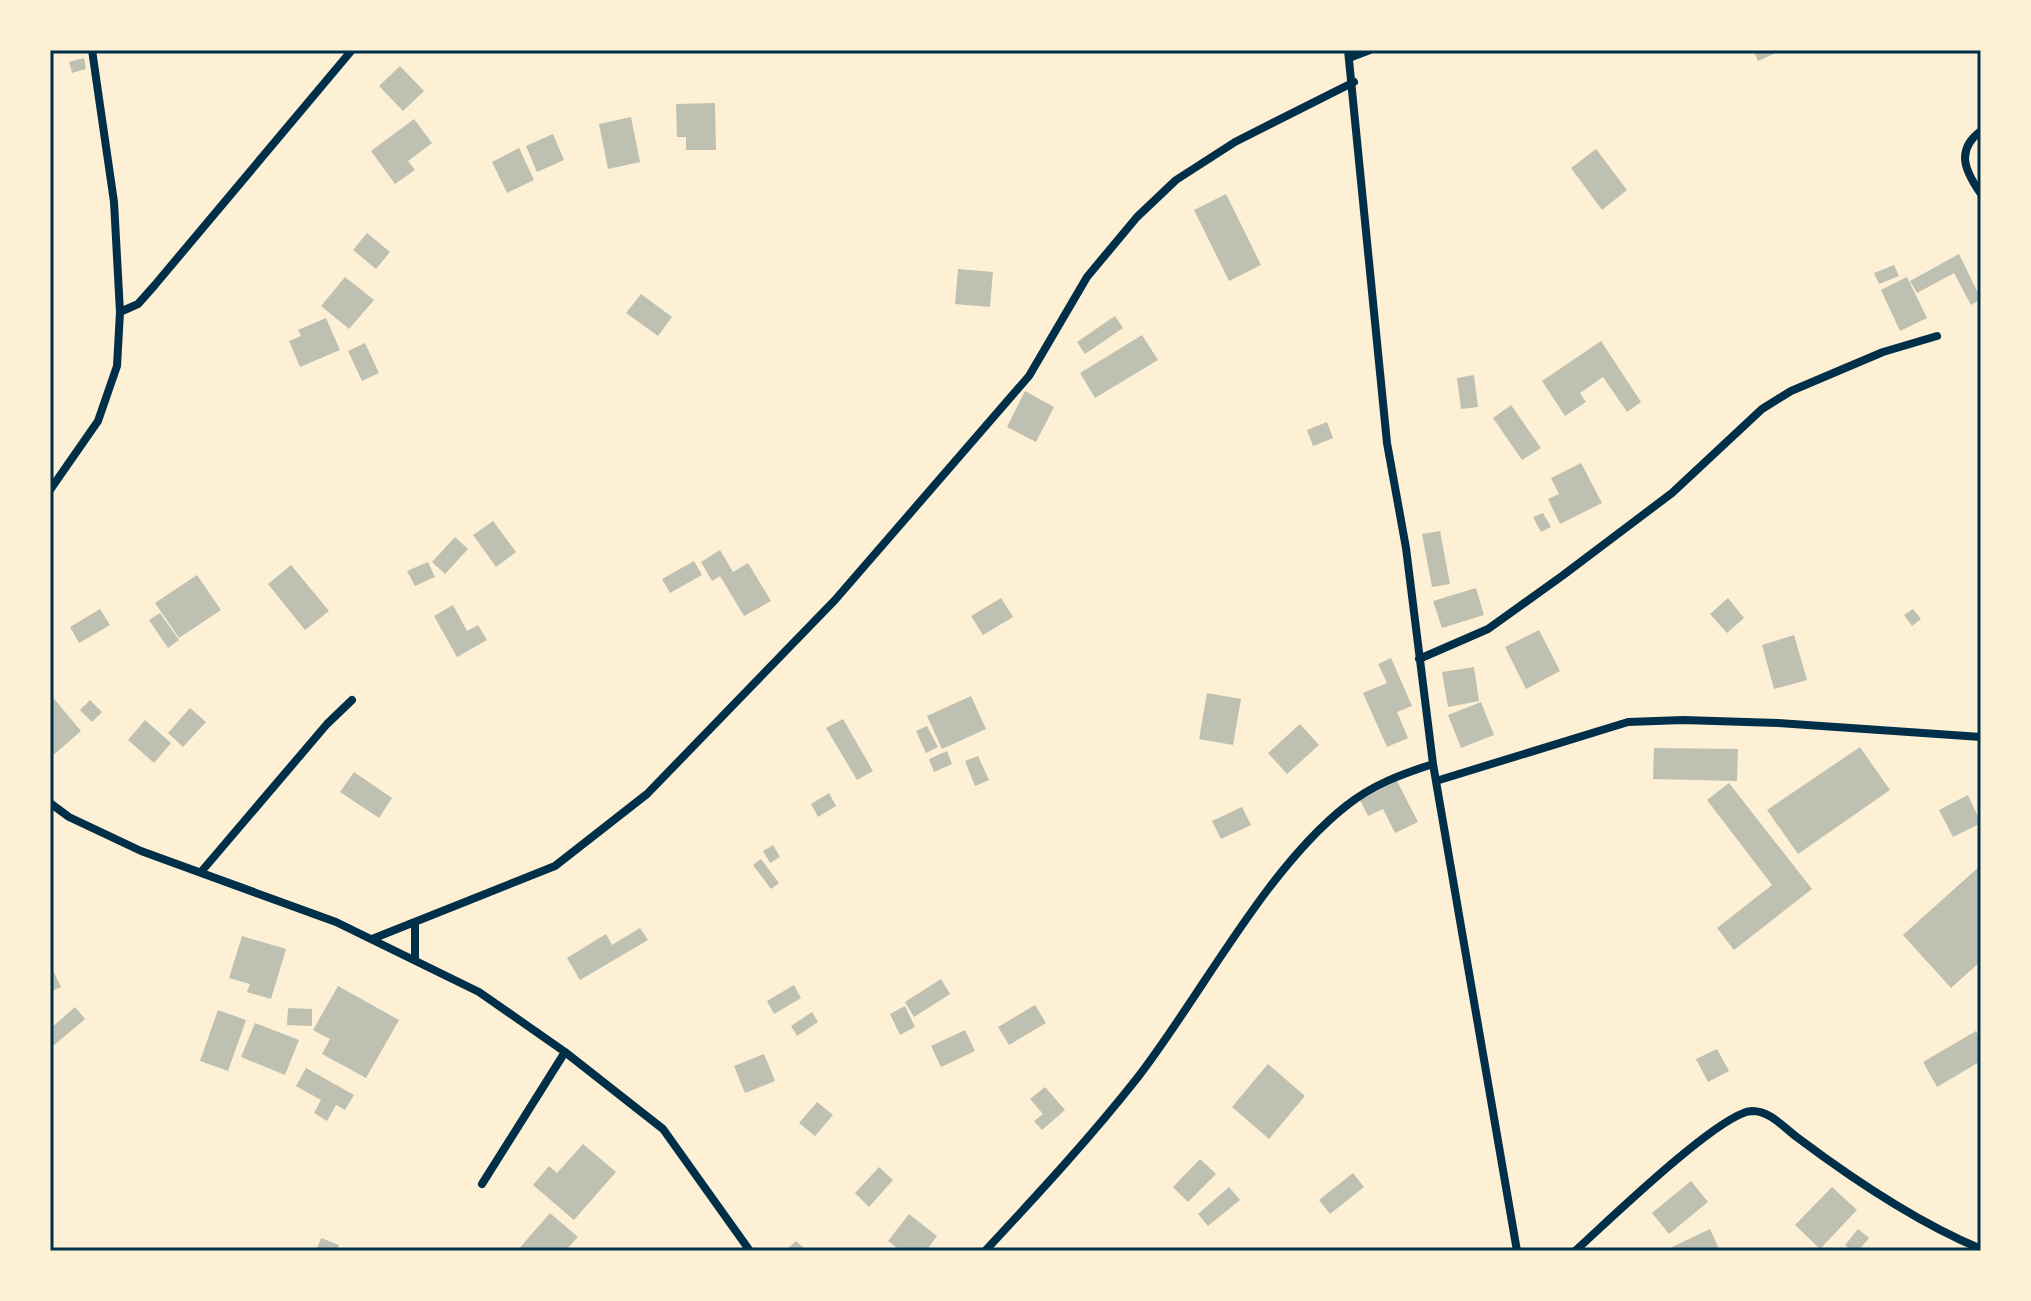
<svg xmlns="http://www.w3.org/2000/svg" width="2031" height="1301" font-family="'Zilla Slab',serif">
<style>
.building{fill:#bec0b2}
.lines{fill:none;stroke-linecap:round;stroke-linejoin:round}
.minor{stroke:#003049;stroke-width:8}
.neatline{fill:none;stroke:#003049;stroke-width:3}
</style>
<rect width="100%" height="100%" fill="#fdf0d5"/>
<!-- building -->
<path class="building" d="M1753 50H1782L1758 61Z
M84 58 86 69 72 73 69 62Z
M400 66 424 91 403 111 379 86Z
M715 103 716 150H686V137H677L676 104Z
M631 117 640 162 608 169 599 124Z
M414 119 432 143 408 161 415 170 395 184 371 151Z
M553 134 564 160 537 172 526 146Z
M519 148 534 180 507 193 492 162Z
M1596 149 1627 190 1602 210 1571 168Z
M1226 194 1261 265 1229 281 1194 210Z
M367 233 390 252 376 269 353 250Z
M1959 254 1981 299 1971 305 1954 273 1917 293 1910 281Z
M1894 265 1899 276 1879 284 1874 273Z
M958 269 993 272 990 307 955 304Z
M345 277 374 300 349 329 321 306Z
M1907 277 1927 318 1900 331 1881 290Z
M641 294 672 317 658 336 626 313Z
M1115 316 1123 328 1085 354 1077 342Z
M326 318 340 350 300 367 289 341 301 336 298 330Z
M1142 335 1158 360 1095 398 1080 373Z
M1601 341 1641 402 1627 412 1603 377 1580 393 1586 402 1565 416 1542 381Z
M365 343 379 373 362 381 348 351Z
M1474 375 1478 407 1461 409 1457 378Z
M1025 391 1054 407 1036 442 1007 427Z
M1511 405 1541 448 1522 460 1493 418Z
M1327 422 1333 438 1313 446 1307 430Z
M1581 463 1602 503 1560 524 1548 499 1559 494 1551 478Z
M1543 513 1551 527 1541 532 1533 517Z
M493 521 516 552 496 567 473 535Z
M1440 531 1450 584 1432 587 1422 534Z
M455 537 468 549 445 574 432 562Z
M720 550 733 572 748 563 771 601 744 616 720 576 712 581 701 562Z
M694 561 702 575 670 593 662 579Z
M428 562 435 577 415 586 407 571Z
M291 565 329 611 305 630 268 584Z
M197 575 221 610 179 638 155 603Z
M1476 588 1484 615 1442 628 1433 601Z
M1001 598 1013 617 983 635 971 616Z
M1728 598 1744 618 1727 633 1710 614Z
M453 605 467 631 478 625 487 640 457 657 434 616Z
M100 609 110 625 79 643 70 627Z
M1913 609 1921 619 1912 626 1904 615Z
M160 613 179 640 168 648 149 620Z
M1539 630 1560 671 1526 689 1505 647Z
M1794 635 1807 680 1774 689 1762 645Z
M1391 658 1412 706 1397 712 1408 738 1387 747 1363 693 1387 683 1378 664Z
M1474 667 1479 701 1448 707 1442 672Z
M1207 693 1241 699 1233 745 1199 739Z
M50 694 81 731 50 758Z
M971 696 986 729 942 749 927 716Z
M90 700 102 712 92 722 80 710Z
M1481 702 1494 735 1461 748 1448 715Z
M190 708 206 722 183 747 168 733Z
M843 719 873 771 857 780 826 728Z
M145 720 171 743 154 763 128 740Z
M1300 724 1319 745 1287 774 1268 753Z
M927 726 938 747 926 753 916 731Z
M1860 747 1890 790 1798 854 1767 810Z
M1654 748 1738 749 1737 781 1653 779Z
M947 751 952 764 934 772 929 759Z
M978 756 989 780 975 786 965 761Z
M354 772 392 798 379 818 340 792Z
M1397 781 1418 822 1395 833 1383 809 1368 816 1360 800Z
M1729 783 1812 889 1734 950 1717 928 1772 885 1707 800Z
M829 793 836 806 818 817 811 804Z
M1968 795 1981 823 1953 837 1939 810Z
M1242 807 1251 825 1221 839 1212 821Z
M773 845 780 857 770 863 763 851Z
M761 859 779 883 771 889 753 865Z
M1981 865V961L1951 988 1903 935Z
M640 928 648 940 580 980 567 958 606 934 612 945Z
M242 936 286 949 271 999 247 992 250 984 229 978Z
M50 964 61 987 50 992Z
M941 979 950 994 914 1017 905 1002Z
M794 985 801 998 774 1014 767 1001Z
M338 986 399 1020 366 1078 322 1054 330 1039 313 1030Z
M1035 1005 1046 1023 1009 1045 998 1027Z
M905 1006 915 1027 900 1035 890 1014Z
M75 1007 85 1019 53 1046 50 1029Z
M288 1008 312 1009V1026L287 1025Z
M218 1010 246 1020 228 1071 200 1061Z
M812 1012 818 1022 797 1036 791 1026Z
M255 1023 299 1040 285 1075 241 1057Z
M965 1030 975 1051 941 1067 931 1046Z
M1976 1031 1981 1040V1061L1937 1087 1923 1062Z
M1717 1049 1729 1071 1708 1082 1696 1059Z
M764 1054 775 1081 745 1093 734 1066Z
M1268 1064 1305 1096 1269 1139 1232 1107Z
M306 1068 354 1095 345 1110 336 1105 327 1121 314 1113 321 1100 296 1086Z
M1045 1087 1065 1110 1042 1130 1034 1121 1043 1114 1030 1099Z
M817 1102 833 1115 815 1136 799 1123Z
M583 1144 616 1172 574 1220 533 1185 549 1166 557 1173Z
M1200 1159 1216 1174 1188 1202 1173 1187Z
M879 1167 893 1180 869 1207 855 1193Z
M1353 1173 1364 1187 1330 1214 1319 1200Z
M1691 1181 1708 1202 1669 1234 1652 1213Z
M1229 1187 1240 1200 1208 1226 1198 1214Z
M1832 1187 1857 1210 1820 1249 1795 1225Z
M550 1213 578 1237 565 1251H517Z
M909 1214 937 1236 926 1251H901L888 1241Z
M1710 1229 1720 1251H1674L1672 1247Z
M1858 1229 1869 1238 1858 1251H1852L1845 1245Z
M321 1238 339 1245 337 1251H316Z
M796 1241 805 1249 785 1251Z"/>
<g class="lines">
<!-- minor -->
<path class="minor" d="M1348 50 1387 443 1406 548 1433 764 1517 1251
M1349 58 1370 50
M1981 131C1955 150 1965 171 1981 194
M120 312 138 304 154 286 352 50
M50 490 98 421 117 366 120 312 114 202 92 50
M1419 659 1488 629 1562 576 1672 493 1762 409 1791 391 1883 352 1937 336
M1436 781 1628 722 1683 720 1778 723 1981 737
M50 803 69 817 141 851 336 922 479 992 565 1052 663 1129 750 1251
M201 872 327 724 352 700
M415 923V959
M372 939 555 866 647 794 835 600 1029 376 1087 277 1137 217 1176 180 1235 142 1354 82
M482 1184 565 1052
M985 1251C1038 1194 1090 1138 1138 1077 1202 994 1265 870 1346 806 1372 785 1402 774 1433 764
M1575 1251C1604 1225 1720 1112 1752 1111 1771 1111 1784 1128 1798 1138 1854 1180 1916 1222 1981 1249"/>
</g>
<!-- border -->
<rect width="2031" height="1301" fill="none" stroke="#fdf0d5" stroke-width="104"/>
<rect x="52" y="52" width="1927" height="1197" class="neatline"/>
</svg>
